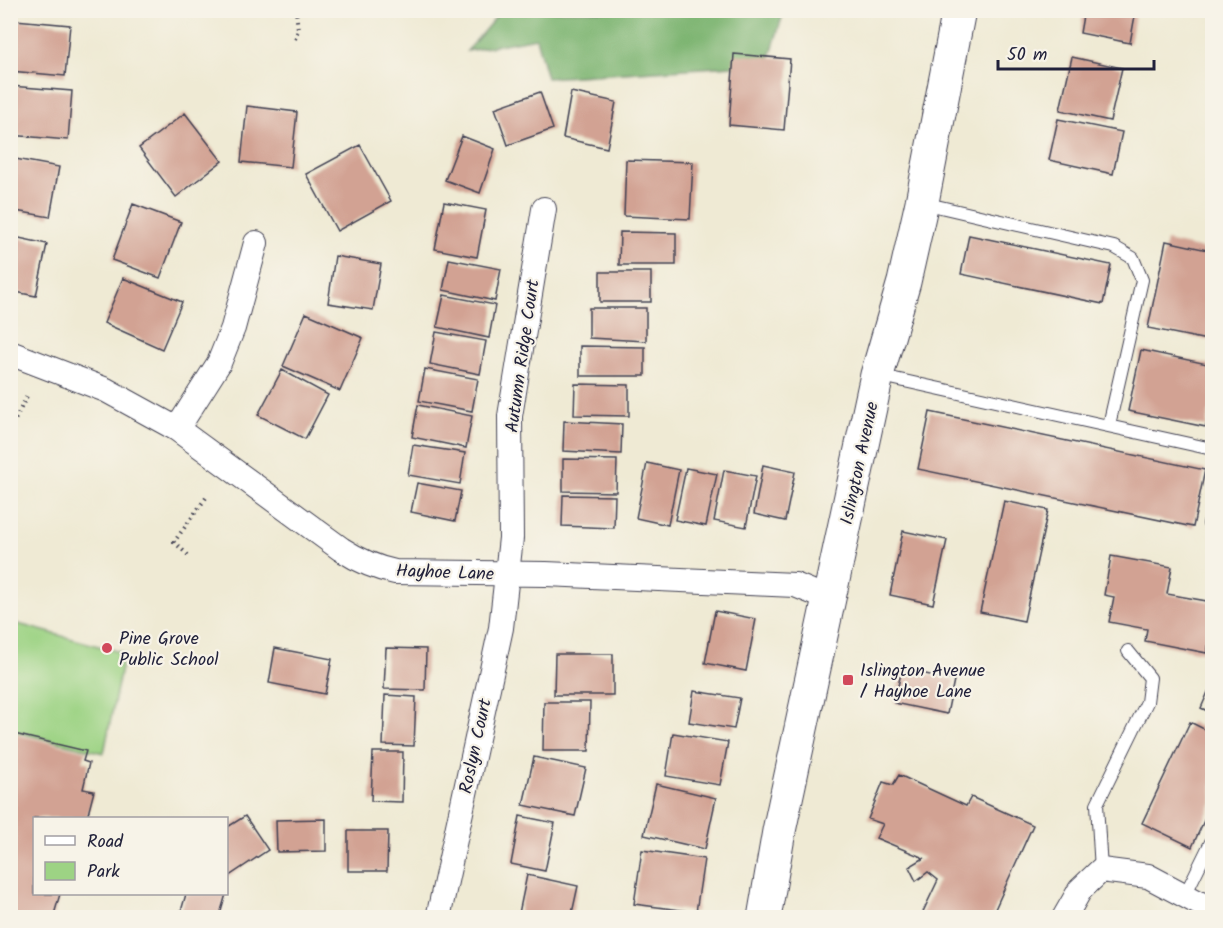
<svg xmlns="http://www.w3.org/2000/svg" width="1223" height="928" font-family="Kalam,sans-serif">
<style>
.green{fill:#9dd384;stroke:#607a60;stroke-width:1.5}
.forest{fill:#7eb572;stroke:#506c56;stroke-width:1.5}
.building{fill:#d2a293}
.lines{fill:none;stroke-linecap:round;stroke-linejoin:round}
.lane-casing{stroke:#414052;stroke-width:14}
.street-casing{stroke:#414052;stroke-width:26}
.secondary-casing{stroke:#414052;stroke-width:35}
.path{stroke:#414052;stroke-width:4;stroke-dasharray:1.5 4.5;stroke-linecap:butt}
.lane{stroke:#fff;stroke-width:12}
.street{stroke:#fff;stroke-width:24}
.secondary{stroke:#fff;stroke-width:33}
.poi-dot{fill:#d1495b;stroke:#f7f3e8;stroke-width:2}
.labels{text-anchor:middle;stroke-width:4.5;stroke-linejoin:round;paint-order:stroke}
.street-label{font-size:18px;fill:#22223b;stroke:#f7f3e8}
.poi-label{font-size:18px;fill:#22223b;stroke:#f7f3e8;text-anchor:start}
</style>
<rect width="100%" height="100%" fill="#f7f3e8"/>
<filter id="ink" filterUnits="userSpaceOnUse"><feTurbulence type="fractalNoise" baseFrequency=".0167" numOctaves="2"/><feDisplacementMap in="SourceGraphic" scale="12" xChannelSelector="R" yChannelSelector="G"/><feConvolveMatrix kernelMatrix="1 2 1 2 8 2 1 2 1" color-interpolation-filters="sRGB"/></filter>
<filter id="wash" filterUnits="userSpaceOnUse"><feTurbulence type="fractalNoise" baseFrequency=".008" numOctaves="4" result="noise"/><feDisplacementMap in="SourceGraphic" scale="24" xChannelSelector="R" yChannelSelector="G"/><feGaussianBlur stdDeviation="1.35" result="paint"/><feColorMatrix in="noise" values="0 0 0 0 0 0 0 0 0 0 0 0 0 0 0 0 0 1.4 0 .05"/><feComposite in="paint" operator="in"/></filter>
<g filter="url(#wash)">
<rect width="100%" height="100%" fill="#efead4"/>
<!-- green -->
<path class="green" d="M11 622 124 653 104 753 11 731Z"/>
<!-- forest -->
<path class="forest" d="M501 11H784L766 70 733 66 547 78 536 38 467 51Z"/>
<g id="blocks">
<!-- building -->
<path class="building" d="M1084 10H1136L1130 43 1080 33Z
M15 20 70 25 65 76 10 71Z
M734 54 790 59 784 130 729 125Z
M1072 57 1122 68 1110 121 1060 110Z
M10 86 72 91 68 140 10 135Z
M540 92 553 129 508 145 495 108Z
M571 92 616 102 607 148 563 138Z
M247 106 297 112 291 167 241 162Z
M185 113 222 161 176 197 139 148Z
M1058 119 1122 132 1113 174 1049 160Z
M462 136 495 149 480 193 445 180Z
M360 145 391 201 337 231 306 174Z
M10 158 59 167 50 217 10 210Z
M626 160 693 162 690 219 624 216Z
M444 202 486 210 477 257 435 249Z
M133 204 181 222 160 278 112 260Z
M620 232 676 233V265H619Z
M969 235 1111 265 1103 304 961 274Z
M10 236 47 244 36 296 10 291Z
M1166 241 1212 251V341L1148 328Z
M335 256 381 264 373 310 328 303Z
M449 259 501 269 495 301 443 290Z
M600 272H651V302H600Z
M123 278 182 302 162 349 104 323Z
M444 295 495 305 489 338 437 327Z
M589 308H646V341L589 338Z
M306 313 363 338 340 391 283 366Z
M436 332 486 341 480 374 430 364Z
M580 346 645 347V376H580Z
M1141 350 1212 365V395L1206 427 1128 411Z
M425 369 478 379 472 411 419 401Z
M282 370 328 395 305 439 258 415Z
M575 384 629 385V416L574 415Z
M418 405 472 416 466 448 412 437Z
M930 412 1205 470 1193 527 918 469Z
M564 421 622 424 621 454 563 451Z
M413 445 465 453 460 484 408 475Z
M563 459 617 460 616 492 563 491Z
M647 463 679 470 668 525 636 518Z
M763 465 795 472 785 521 754 514Z
M686 468 717 474 706 526 675 520Z
M724 470 756 476 746 527 714 521Z
M417 483 461 491 455 521 411 512Z
M563 495 615 496 614 528 562 526Z
M1004 501 1048 510 1024 621 980 612Z
M903 531 947 540 933 604 890 595Z
M1111 556 1172 567 1167 594 1212 602V624L1207 653 1145 641 1147 629 1109 622 1114 597 1104 595Z
M715 611 756 619 746 671 705 663Z
M275 648 332 659 325 694 269 683Z
M386 648 426 649 425 690 384 689Z
M555 654H613V695H554Z
M902 669 954 680 947 714 894 703Z
M1212 683V713L1201 708Z
M694 691 740 698 734 729 689 722Z
M385 695 416 697 414 746 383 745Z
M544 702H590L589 751H543Z
M1190 722 1212 733V803L1192 847 1142 823Z
M10 733 86 751 83 761 89 763 83 789 94 791 87 818H34V894H60L53 918H10Z
M673 733 728 742 720 785 666 776Z
M373 752H403L402 802 371 801Z
M534 757 586 768 575 816 523 805Z
M899 775 966 806 971 797 1033 825 991 918H920L938 880 928 872 916 881 909 867 924 858 876 838 883 824 868 819 883 782 893 785Z
M656 784 716 798 705 849 644 835Z
M245 816 268 850 226 878V828Z
M520 816 555 823 545 871 511 864Z
M326 819V851L277 852 276 820Z
M348 831H388L387 871H348Z
M642 850 704 859 696 912 634 904Z
M527 875 578 886 571 918H518Z
M186 894H226L219 918H179Z
M644 912 680 916V918H643Z"/>
</g>
</g>
<g filter="url(#ink)">
<use href="#blocks" fill-opacity="0" stroke="#414052" stroke-width="1.5"/>
<g class="lines">
<defs>
<path id="lane" d="M923 203 1114 247 1133 258 1142 280 1109 425
M877 375 1212 449
M1209 524 1212 510
M1101 870 1097 804 1147 702 1150 678 1128 651
M1185 895 1212 840"/>
<path id="street" d="M10 353 106 390 177 429 341 549C358 560 375 568 395 572L546 574 795 585 829 599
M177 429 219 363 233 328 256 243
M438 918 501 628 511 538 510 416 544 209
M1064 918 1080 890 1101 870 1148 876 1212 910"/>
<path id="secondary" d="M764 918 779 831 877 375 904 282 922 202 959 10"/>
</defs>
<!-- lane casing -->
<use href="#lane" class="lane-casing"/>
<!-- street casing -->
<use href="#street" class="street-casing"/>
<!-- secondary casing -->
<use href="#secondary" class="secondary-casing"/>
<!-- path -->
<path class="path" d="M295 39 298 30 296 10
M10 430 27 396
M188 555 174 542 208 495"/>
<!-- lane -->
<use href="#lane" class="lane"/>
<!-- street -->
<use href="#street" class="street"/>
<!-- secondary -->
<use href="#secondary" class="secondary"/>
</g>
</g>
<!-- markers -->
<g class="poi-dot">
<circle cx="107" cy="648" r="6"/>
<rect x="842" y="674" width="12" height="12" rx="3"/>
</g>
<g class="labels">
<!-- street labels -->
<g class="street-label">
<text transform="translate(522 356) rotate(-82)" y="6">Autumn Ridge Court</text>
<text transform="translate(859 463) rotate(-78)" y="6">Islington Avenue</text>
<text transform="translate(445 572) rotate(2)" y="6">Hayhoe Lane</text>
<text transform="translate(475 746) rotate(-78)" y="6">Roslyn Court</text>
</g>
<!-- poi labels -->
<g class="poi-label">
<text x="119" y="644">Pine Grove<tspan x="119" dy="21">Public School</tspan></text>
<text x="860" y="676">Islington Avenue<tspan x="860" dy="21">/ Hayhoe Lane</tspan></text>
</g>
</g>
<!-- margin -->
<rect width="1223" height="928" fill="none" stroke="#f7f3e8" stroke-width="36"/>
<!-- legend -->
<rect x="33" y="817" width="195" height="78" fill="#f7f3e8" stroke="#a29fa3" stroke-width="1.5"/>
<rect x="45" y="836" width="30" height="9" fill="#ffffff" stroke="#a29fa3" stroke-width="1.5"/>
<text x="87" y="847" font-size="18" fill="#22223b">Road</text>
<rect x="45" y="862" width="30" height="18" fill="#9dd384" stroke="#a29fa3" stroke-width="1.5"/>
<text x="87" y="877" font-size="18" fill="#22223b">Park</text>
<!-- scale -->
<path d="M998 60v9h156v-9" fill="none" stroke="#22223b" stroke-width="3"/>
<text x="1007" y="60" font-size="18" fill="#22223b" stroke="#f7f3e8" stroke-width="4.5" paint-order="stroke">50 m</text>
</svg>
